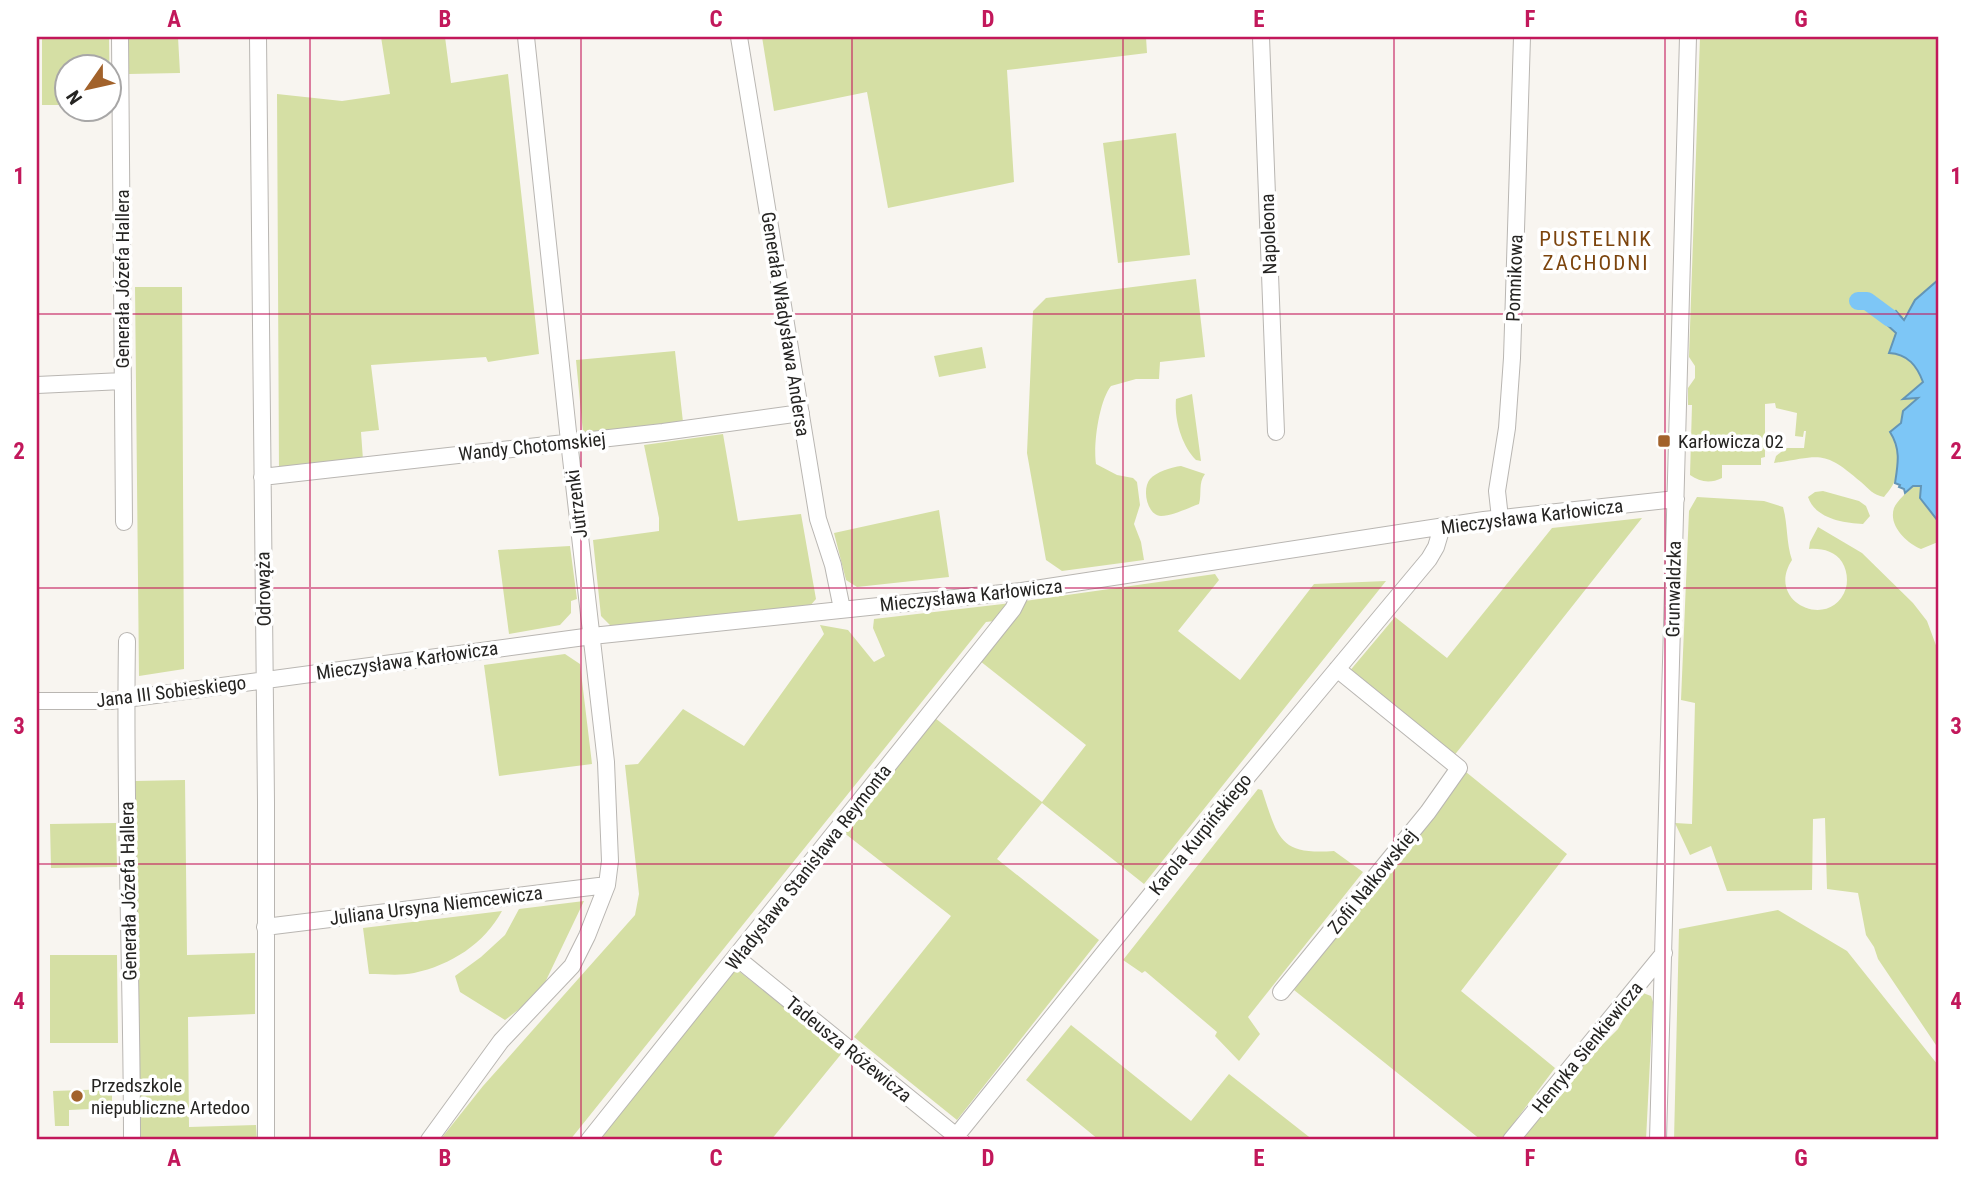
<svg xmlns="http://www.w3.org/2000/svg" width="1975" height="1177" font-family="'Roboto Condensed',sans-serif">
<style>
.green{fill:#d5dfa4}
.water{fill:#7dc6f6;stroke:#6395b6;stroke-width:2}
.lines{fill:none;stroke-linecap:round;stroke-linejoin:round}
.canal{stroke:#7dc6f6;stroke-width:18}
.street-casing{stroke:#b9b6b2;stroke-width:18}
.street{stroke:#fff;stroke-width:16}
.grid{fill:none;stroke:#c2185b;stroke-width:2;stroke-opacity:0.55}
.poi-dot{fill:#a2622b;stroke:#fff;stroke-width:2.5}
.labels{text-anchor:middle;stroke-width:7;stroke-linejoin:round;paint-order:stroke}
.street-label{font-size:19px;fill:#252422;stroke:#fff}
.poi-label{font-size:19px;fill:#252422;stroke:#fff;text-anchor:start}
.neighbourhood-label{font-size:21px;letter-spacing:2px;fill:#7c440d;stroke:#fff}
.neatline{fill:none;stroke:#c2185b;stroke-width:2.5}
.grid-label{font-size:23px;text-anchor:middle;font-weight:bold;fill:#c2185b}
</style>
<rect width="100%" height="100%" fill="#f8f5f0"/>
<!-- green -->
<path class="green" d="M42 37H109L110 105 108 66H66V105H42Z
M128 37H178L180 73 129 74Z
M381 37H445L451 83 508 74 539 354 488 362 486 357 371 365 379 430 361 432 363 460 279 470 277 94 342 101 390 94Z
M762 37H1146L1147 53 1007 70 1014 182 888 208 867 92 774 111Z
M1700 37H1938V280C1924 292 1897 318 1896 337 1895 343 1897 348 1899 354L1918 367 1923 382 1904 398H1918C1913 411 1899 432 1898 445 1895 471 1903 475 1884 497 1873 495 1869 489 1861 482 1823 449 1821 456 1774 463L1776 456 1786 448H1804L1806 431H1804L1803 437 1795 436 1797 413 1776 408 1775 403 1765 404V457L1761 458V465H1722V478C1710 484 1700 482 1690 475L1692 405H1688V388L1695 378V366L1689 357Z
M1176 133 1190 255 1118 263 1103 143Z
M1196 279 1205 357 1160 362 1159 379H1136L1111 386C1099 401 1093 445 1096 464L1117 475 1133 478 1137 482 1140 505 1134 524 1141 542 1144 560 1062 571 1046 560 1027 453 1033 311 1046 298Z
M135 287H182L184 669 139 676Z
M982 347 986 368 939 377 934 356Z
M675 351 683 422 583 433 576 360Z
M1192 394 1201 461 1196 460C1182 446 1174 420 1176 399Z
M723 434 738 521 801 514 816 599 809 607 612 627 601 616 593 540 659 531V518L644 445Z
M1181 466 1205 474C1198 483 1202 494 1199 504 1188 508 1172 516 1161 516 1146 515 1142 488 1150 479 1156 472 1172 467 1181 466Z
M1913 486H1921L1926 507 1938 521V542L1921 549C1907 543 1888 526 1894 508 1897 501 1907 492 1913 486Z
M1823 491 1859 501 1866 506 1870 516 1863 524C1842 523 1815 518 1808 497L1815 492Z
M1697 497 1764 501 1783 507C1788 525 1786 542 1792 560 1764 603 1832 632 1846 588 1848 580 1847 570 1842 562 1835 551 1821 548 1809 549L1810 542 1818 527 1862 553 1913 603 1927 621 1937 648 1938 647V1048L1878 959 1874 947 1866 935 1858 893 1827 889 1825 818 1813 819 1812 890 1727 891 1711 846 1690 855 1675 823 1692 824 1695 703 1681 700 1689 511Z
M939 510 949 577 857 587 846 580 834 533Z
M1642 518 1453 757 1348 673 1395 617 1447 658 1552 528Z
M570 546 577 599 571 601V613L560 625 509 634 498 550Z
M1215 574 1219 580 1178 631 1240 680 1314 584 1386 581 1144 884 1042 803 997 859 1099 940 957 1120 854 1037 951 916 843 832 935 718 1042 802 1086 745 980 661 1011 619 986 622 570 1140H440L483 1086 635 915 639 894 625 765 638 764 683 709 744 746 824 634 820 625 848 630 874 662 885 656 873 628 874 619 1003 604Z
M565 654 580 664 592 764 499 776 484 665Z
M1466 772 1567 854 1461 991 1555 1068 1501 1140H1481L1294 990Z
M185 780 187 955 255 953V1014L188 1017 189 1127 256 1125 257 1140H139L135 781Z
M1258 789 1262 790C1278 838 1279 855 1334 851L1363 872 1248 1017 1260 1034 1239 1061 1215 1036 1217 1032 1145 971 1142 973 1123 960Z
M116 823 117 867 51 868 50 824Z
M584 901 540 993 505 1020 460 992 455 976 481 957 505 935 519 909Z
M1778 910 1847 951 1938 1065V1140H1674L1679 929Z
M502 911C484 944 451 965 414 973 400 976 383 974 369 974L363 928Z
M50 955H117L118 1043H50Z
M735 968 842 1053 771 1140H597Z
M1643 993 1651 996 1653 1002 1646 1140H1520L1575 1072 1618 1029 1636 996Z
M1071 1025 1191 1121 1229 1074 1313 1140H1099L1026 1080Z
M112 1089V1108L69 1110V1126H55L53 1091Z"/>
<!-- water -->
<path class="water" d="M1938 280V521L1920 498 1921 486H1913L1905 493 1904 489 1899 487 1900 485 1895 483C1898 464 1901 449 1890 432L1901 423 1903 411 1918 398 1903 399 1923 382C1917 366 1908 354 1889 353L1896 333 1886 324 1896 311 1904 320 1915 300Z"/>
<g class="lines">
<!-- canal -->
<path class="canal" d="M1858 301H1867L1890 318"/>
<defs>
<path id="street" d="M120 37 124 522
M258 37 266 802V1140
M739 37 818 519 833 565 842 609
M1261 37 1276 432
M37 385 123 381
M262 477 663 432 801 413
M1500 518 1497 491 1507 428 1512 358 1522 37
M127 641C124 808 132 974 132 1140
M37 701H111L592 636 1022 591 1484 520 1676 499
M265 927 607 885
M737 958 961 1140
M1281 992 1428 812 1459 768 1337 669
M429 1140 501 1041 572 966 587 936 607 885 610 861 606 762 569 441 526 37
M589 1140 1013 609 1022 591
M953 1140 1207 825 1429 559 1436 547 1442 527
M1511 1140 1664 953
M1658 1140 1688 37"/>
</defs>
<!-- street casing -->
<use href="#street" class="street-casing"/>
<!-- street -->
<use href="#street" class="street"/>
</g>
<!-- grid -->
<path class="grid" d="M310 37V1140M581 37V1140M852 37V1140M1123 37V1140M1394 37V1140M1665 37V1140M37 314H1938M37 588H1938M37 864H1938"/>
<!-- markers -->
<g class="poi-dot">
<rect x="1657" y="434" width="14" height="14" rx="3.5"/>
<circle cx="77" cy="1096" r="7"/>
</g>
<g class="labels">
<!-- street labels -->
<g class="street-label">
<text transform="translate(1268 234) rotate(-92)" y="7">Napoleona</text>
<text transform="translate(1514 278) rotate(-88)" y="7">Pomnikowa</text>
<text transform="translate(122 279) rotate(-90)" y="7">Generała Józefa Hallera</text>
<text transform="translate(786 324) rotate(81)" y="7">Generała Władysława Andersa</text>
<text transform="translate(532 446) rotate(-6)" y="7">Wandy Chotomskiej</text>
<text transform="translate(576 504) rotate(-97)" y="7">Jutrzenki</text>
<text transform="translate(1532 516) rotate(-7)" y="7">Mieczysława Karłowicza</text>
<text transform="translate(263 589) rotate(-91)" y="7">Odrowąża</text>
<text transform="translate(1673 589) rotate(-89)" y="7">Grunwaldzka</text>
<text transform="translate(971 595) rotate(-6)" y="7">Mieczysława Karłowicza</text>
<text transform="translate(407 660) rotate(-8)" y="7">Mieczysława Karłowicza</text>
<text transform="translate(171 691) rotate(-7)" y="7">Jana III Sobieskiego</text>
<text transform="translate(1200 834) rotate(-51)" y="7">Karola Kurpińskiego</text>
<text transform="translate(808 867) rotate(-52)" y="7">Władysława Stanisława Reymonta</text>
<text transform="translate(1372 881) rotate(-51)" y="7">Zofii Nałkowskiej</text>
<text transform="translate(128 891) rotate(-91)" y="7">Generała Józefa Hallera</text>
<text transform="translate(436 905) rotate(-7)" y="7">Juliana Ursyna Niemcewicza</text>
<text transform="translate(1587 1047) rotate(-51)" y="7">Henryka Sienkiewicza</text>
<text transform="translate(849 1049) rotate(39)" y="7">Tadeusza Różewicza</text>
</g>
<!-- poi labels -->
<g class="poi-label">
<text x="1678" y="448">Karłowicza 02</text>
<text x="91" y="1092">Przedszkole<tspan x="91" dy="22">niepubliczne Artedoo</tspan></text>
</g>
<!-- neighbourhood labels -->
<g class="neighbourhood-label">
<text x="1596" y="246">PUSTELNIK<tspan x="1596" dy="24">ZACHODNI</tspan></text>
</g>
</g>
<!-- border -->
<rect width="1975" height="1177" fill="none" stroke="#ffffff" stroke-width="77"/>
<!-- north arrow -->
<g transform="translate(88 88) rotate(236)"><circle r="33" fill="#ffffff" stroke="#a8a7a7" stroke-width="2"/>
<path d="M0-5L12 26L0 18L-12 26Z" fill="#a2622b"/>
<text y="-10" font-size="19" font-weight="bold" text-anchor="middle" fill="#252422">N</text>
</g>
<rect x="38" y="38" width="1899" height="1100" class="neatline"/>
<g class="grid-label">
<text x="174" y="27">A</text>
<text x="445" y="27">B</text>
<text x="716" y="27">C</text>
<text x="988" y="27">D</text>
<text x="1259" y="27">E</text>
<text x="1530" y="27">F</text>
<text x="1801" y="27">G</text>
<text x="19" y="184">1</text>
<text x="1956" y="184">1</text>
<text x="19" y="459">2</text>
<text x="1956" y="459">2</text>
<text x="19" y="734">3</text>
<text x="1956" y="734">3</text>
<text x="19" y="1009">4</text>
<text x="1956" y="1009">4</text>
<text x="174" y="1166">A</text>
<text x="445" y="1166">B</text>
<text x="716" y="1166">C</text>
<text x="988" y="1166">D</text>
<text x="1259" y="1166">E</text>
<text x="1530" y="1166">F</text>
<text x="1801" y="1166">G</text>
</g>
</svg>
